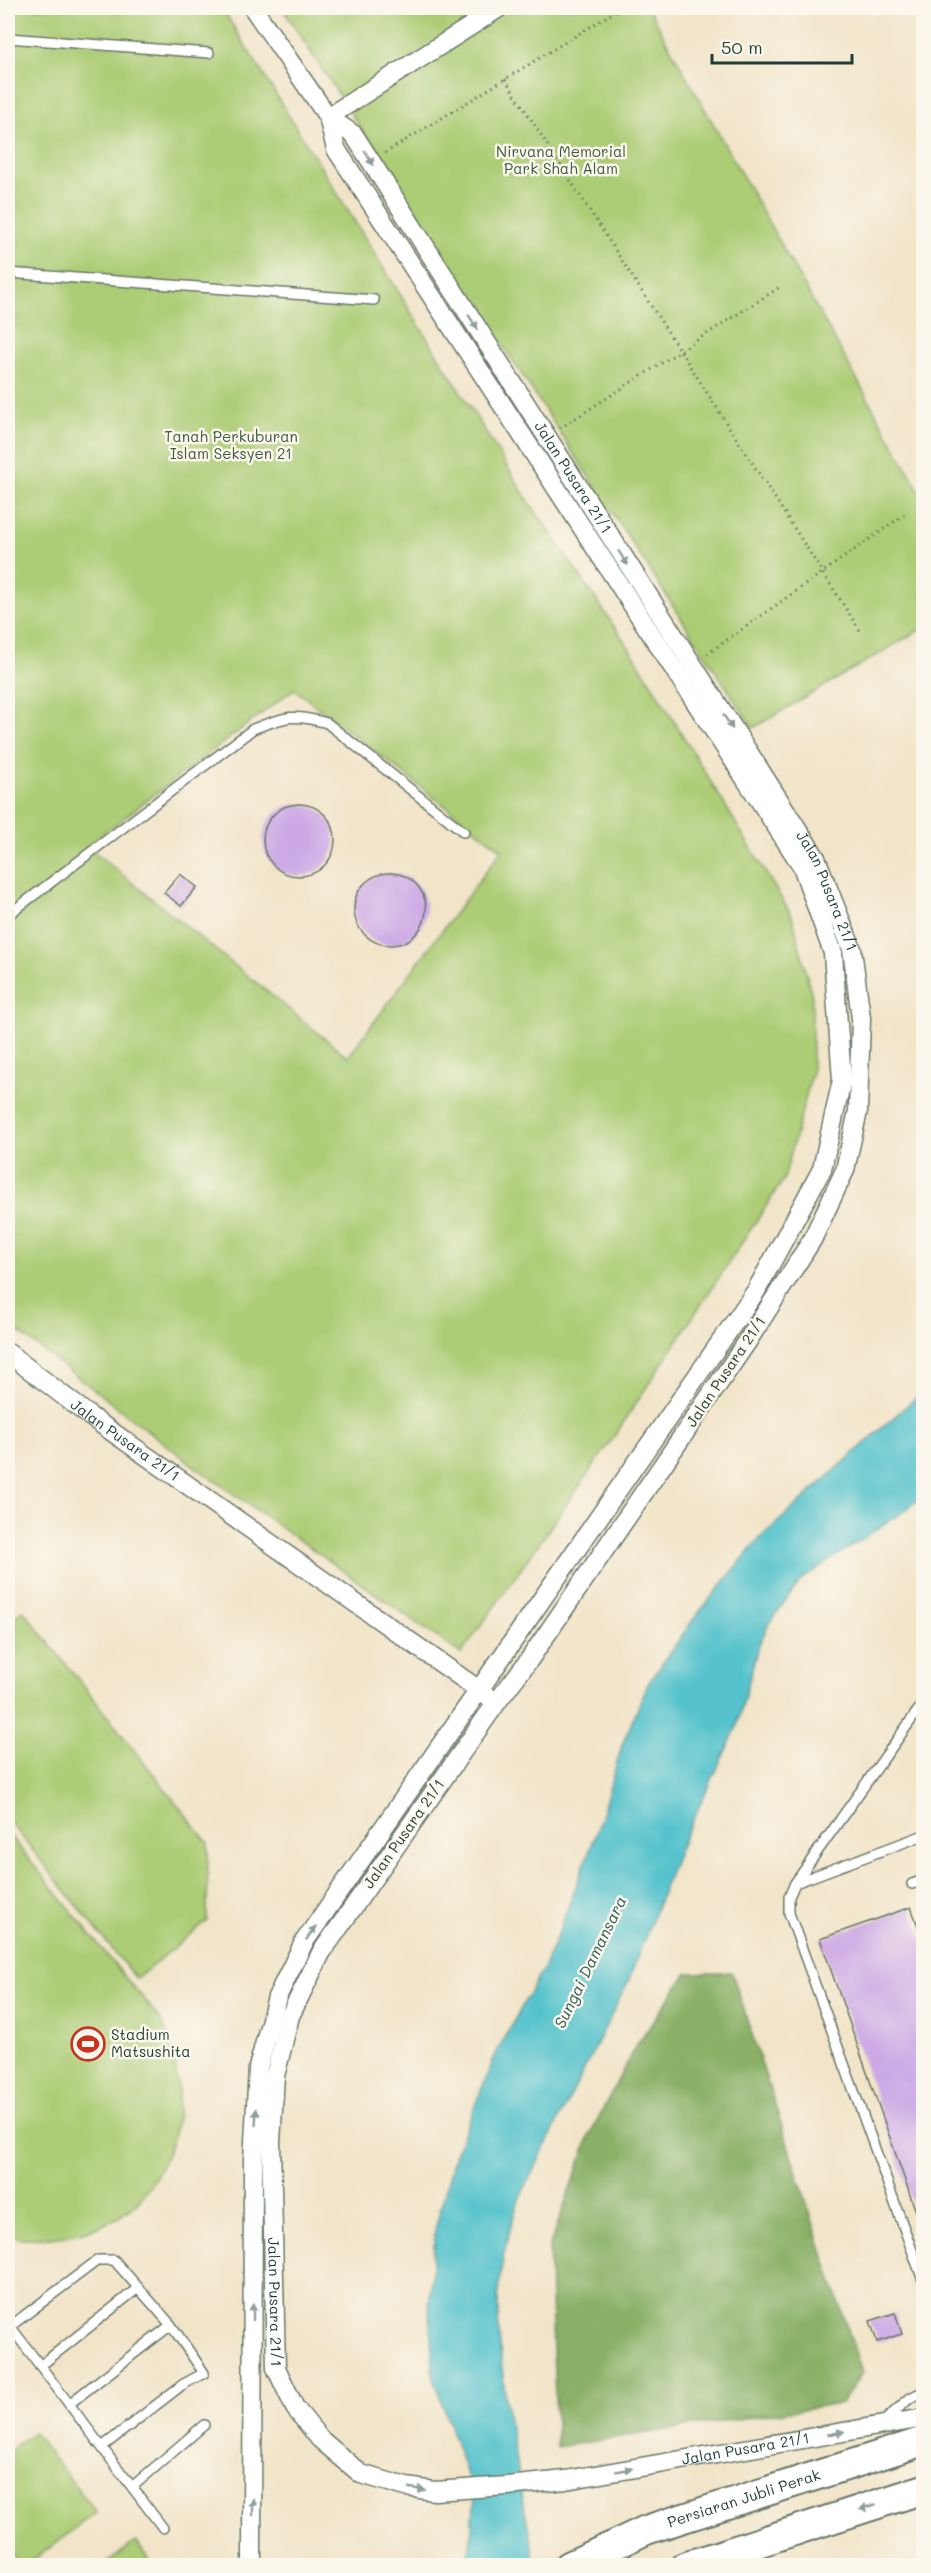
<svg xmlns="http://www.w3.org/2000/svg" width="931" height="2573" font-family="Mali,sans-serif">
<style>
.green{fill:#accc74;stroke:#668454;stroke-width:1.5;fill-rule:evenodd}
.forest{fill:#89b066;stroke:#54764d;stroke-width:1.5}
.water{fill:#55c2cc;stroke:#3a8080;stroke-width:1.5}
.building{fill:#cca9e5}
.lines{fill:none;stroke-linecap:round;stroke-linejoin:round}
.lane-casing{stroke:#687768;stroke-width:12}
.street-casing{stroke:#687768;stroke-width:21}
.primary-casing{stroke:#687768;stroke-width:32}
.path{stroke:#687768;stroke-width:3;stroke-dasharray:1.5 4.5;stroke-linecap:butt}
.lane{stroke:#fff;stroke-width:9}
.street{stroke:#fff;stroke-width:18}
.primary{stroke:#fff;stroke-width:28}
.oneway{fill:#8f9e9a}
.labels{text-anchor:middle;stroke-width:5;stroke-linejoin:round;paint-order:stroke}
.park-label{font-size:15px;fill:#3b5a41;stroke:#fbf7ec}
.street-label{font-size:15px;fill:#1f3d34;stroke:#fbf7ec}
.poi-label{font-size:15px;fill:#1f3d34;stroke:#fbf7ec;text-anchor:start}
.water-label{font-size:16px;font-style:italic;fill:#2c5e5a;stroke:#fbf7ec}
</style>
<rect width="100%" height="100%" fill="#fbf7ec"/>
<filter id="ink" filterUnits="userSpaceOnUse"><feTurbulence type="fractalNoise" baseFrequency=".0167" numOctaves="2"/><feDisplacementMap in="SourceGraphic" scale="12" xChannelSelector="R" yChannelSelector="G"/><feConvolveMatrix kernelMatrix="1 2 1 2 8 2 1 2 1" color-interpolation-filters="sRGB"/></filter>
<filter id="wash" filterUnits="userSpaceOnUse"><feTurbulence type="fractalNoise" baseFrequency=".008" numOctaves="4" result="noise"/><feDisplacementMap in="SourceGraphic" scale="24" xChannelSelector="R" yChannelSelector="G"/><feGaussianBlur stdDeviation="1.35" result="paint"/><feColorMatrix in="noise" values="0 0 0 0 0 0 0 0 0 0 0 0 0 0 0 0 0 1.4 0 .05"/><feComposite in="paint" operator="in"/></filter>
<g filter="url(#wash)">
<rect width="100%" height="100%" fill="#f1e4c8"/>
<!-- green -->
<path class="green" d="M8 8H222L529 502 634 655 792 916 812 996V1073L784 1179 611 1441 461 1654 194 1466 8 1324ZM294 689 502 850 348 1057 87 846Z
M282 8H648L923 497V628L753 728Z
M23 1610 208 1843 207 1921 136 1979 8 1819V1622Z
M8 1833C45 1879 82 1925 119 1970 131 1986 156 2010 164 2027 168 2035 169 2045 172 2053 186 2107 177 2149 144 2194 115 2232 53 2244 8 2236Z
M33 2432 96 2512 27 2565H21L8 2549V2452Z
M135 2542 154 2565H105Z"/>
<!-- forest -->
<path class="forest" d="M687 1973H732L862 2373 842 2403 557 2447 549 2248 589 2136 635 2047Z"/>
<!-- water -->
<path class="water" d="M923 1391V1495L907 1509 801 1580 769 1623 758 1647 736 1729 679 1849 628 1982 519 2199C508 2234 498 2271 498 2307 499 2390 521 2483 535 2565L468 2566 475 2498 434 2380 429 2311 435 2230 455 2154 498 2049 543 1969 559 1931 597 1831 622 1745 648 1684 693 1620 759 1539Z"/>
<g id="blocks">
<!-- building -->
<path class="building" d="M263 840a36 36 0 1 1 72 0a36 36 0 1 1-72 0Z
M354 909a36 36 0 1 1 72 0a36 36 0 1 1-72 0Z
M180 874 197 887 181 906 164 893Z
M911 1907 924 1943V2226H921L820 1939Z
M895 2313 902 2334 877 2342 870 2321Z"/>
</g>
</g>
<g filter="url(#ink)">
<use href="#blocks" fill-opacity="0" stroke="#687768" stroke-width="1.5"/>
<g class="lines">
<defs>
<path id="lane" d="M8 38 209 53
M8 273 374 300
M8 915 253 729C285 717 292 713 327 723L464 832
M924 1702 795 1883 789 1897V1913L924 2283
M795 1883 924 1835
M912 1884 924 1880
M10 2326 163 2528
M8 2328 98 2260H114L171 2325 204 2373 182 2385 102 2447
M40 2366 138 2288
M69 2404 171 2325
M883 2422 910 2398 924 2391
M132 2487 204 2425"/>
<g id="street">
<path id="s1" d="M328 117 354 135 816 858 852 949 861 1018 858 1111 845 1170 812 1240 747 1342 529 1660 497 1702 321 1953 290 2016 275 2076 271 2142 276 2368 295 2408 320 2439 361 2474 406 2487 435 2491 507 2486 566 2480 924 2418"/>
<path d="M328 117 499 8"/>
<path id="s2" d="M8 1353 91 1417 489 1697"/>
<path d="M252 2566 253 2160 258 2068 277 1997 304 1942 756 1291 822 1169 842 1080 833 953 802 866 336 149 328 117 253 8"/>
</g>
<g id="primary">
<path id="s3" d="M569 2566 646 2530 924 2441"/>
<path d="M686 2566 924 2489"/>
</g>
</defs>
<!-- lane casing -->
<use href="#lane" class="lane-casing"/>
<!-- street casing -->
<use href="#street" class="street-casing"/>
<!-- primary casing -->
<use href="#primary" class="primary-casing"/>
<!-- path -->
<path class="path" d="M505 79 861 632
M385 153 619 9
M560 428 780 287
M707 654 908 512"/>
<!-- lane -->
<use href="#lane" class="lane"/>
<!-- street -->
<use href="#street" class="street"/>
<!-- primary -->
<use href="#primary" class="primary"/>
</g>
<!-- one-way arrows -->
<defs><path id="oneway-solid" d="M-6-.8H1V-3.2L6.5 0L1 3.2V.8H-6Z" transform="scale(1.5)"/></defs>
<g class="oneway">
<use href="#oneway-solid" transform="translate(369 158) rotate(58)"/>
<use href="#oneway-solid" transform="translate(473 322) rotate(58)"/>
<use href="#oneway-solid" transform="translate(623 558) rotate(58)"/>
<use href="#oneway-solid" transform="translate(728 722) rotate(57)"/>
<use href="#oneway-solid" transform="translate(311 1933) rotate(-55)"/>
<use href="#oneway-solid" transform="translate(256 2117) rotate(-87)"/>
<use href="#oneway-solid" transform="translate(253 2312) rotate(-90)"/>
<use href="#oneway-solid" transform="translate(836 2433) rotate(-10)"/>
<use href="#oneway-solid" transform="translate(624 2470) rotate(-10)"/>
<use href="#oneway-solid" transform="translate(417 2489) rotate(8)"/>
<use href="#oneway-solid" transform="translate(253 2507) rotate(-90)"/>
<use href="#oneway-solid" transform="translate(868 2507) rotate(162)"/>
</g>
</g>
<!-- icons -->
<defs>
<symbol id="stadium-ring" viewBox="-11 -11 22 22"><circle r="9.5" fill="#fbf7ec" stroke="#c8321e" stroke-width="1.5"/><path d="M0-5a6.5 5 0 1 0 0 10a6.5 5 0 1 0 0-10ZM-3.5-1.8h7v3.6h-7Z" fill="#c8321e"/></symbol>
</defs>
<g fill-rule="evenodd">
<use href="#stadium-ring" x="69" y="2025" width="38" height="38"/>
</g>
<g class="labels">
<!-- park labels -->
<g class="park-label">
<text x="561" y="157">Nirvana Memorial<tspan x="561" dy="17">Park Shah Alam</tspan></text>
<text x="231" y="442">Tanah Perkuburan<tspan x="231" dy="17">Islam Seksyen 21</tspan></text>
</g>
<!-- street labels -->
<g class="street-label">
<text dy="5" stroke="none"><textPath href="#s1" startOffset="438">Jalan Pusara 21/1</textPath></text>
<text dy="5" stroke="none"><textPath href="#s1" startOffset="924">Jalan Pusara 21/1</textPath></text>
<text transform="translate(726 1372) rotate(-56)" y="5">Jalan Pusara 21/1</text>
<text dy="5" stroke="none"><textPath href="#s2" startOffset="146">Jalan Pusara 21/1</textPath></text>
<text transform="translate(404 1834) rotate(-55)" y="5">Jalan Pusara 21/1</text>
<text dy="5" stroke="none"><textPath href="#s1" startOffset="2512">Jalan Pusara 21/1</textPath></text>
<text dy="5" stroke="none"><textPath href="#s1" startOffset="3106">Jalan Pusara 21/1</textPath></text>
<text dy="5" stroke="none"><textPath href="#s3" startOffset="188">Persiaran Jubli Perak</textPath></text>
</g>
<!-- poi labels -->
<g class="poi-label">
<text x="111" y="2040">Stadium<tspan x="111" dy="17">Matsushita</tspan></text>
</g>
<!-- water labels -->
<g class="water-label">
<text transform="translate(590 1962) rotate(-64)" y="6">Sungai Damansara</text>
</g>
</g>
<!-- margin -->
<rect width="931" height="2573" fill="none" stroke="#fbf7ec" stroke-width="30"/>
<!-- scale -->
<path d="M712 54v9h140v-9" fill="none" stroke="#1f3d34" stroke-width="3"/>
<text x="721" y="54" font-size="18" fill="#1f3d34" stroke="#fbf7ec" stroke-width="4.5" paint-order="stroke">50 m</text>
</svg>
